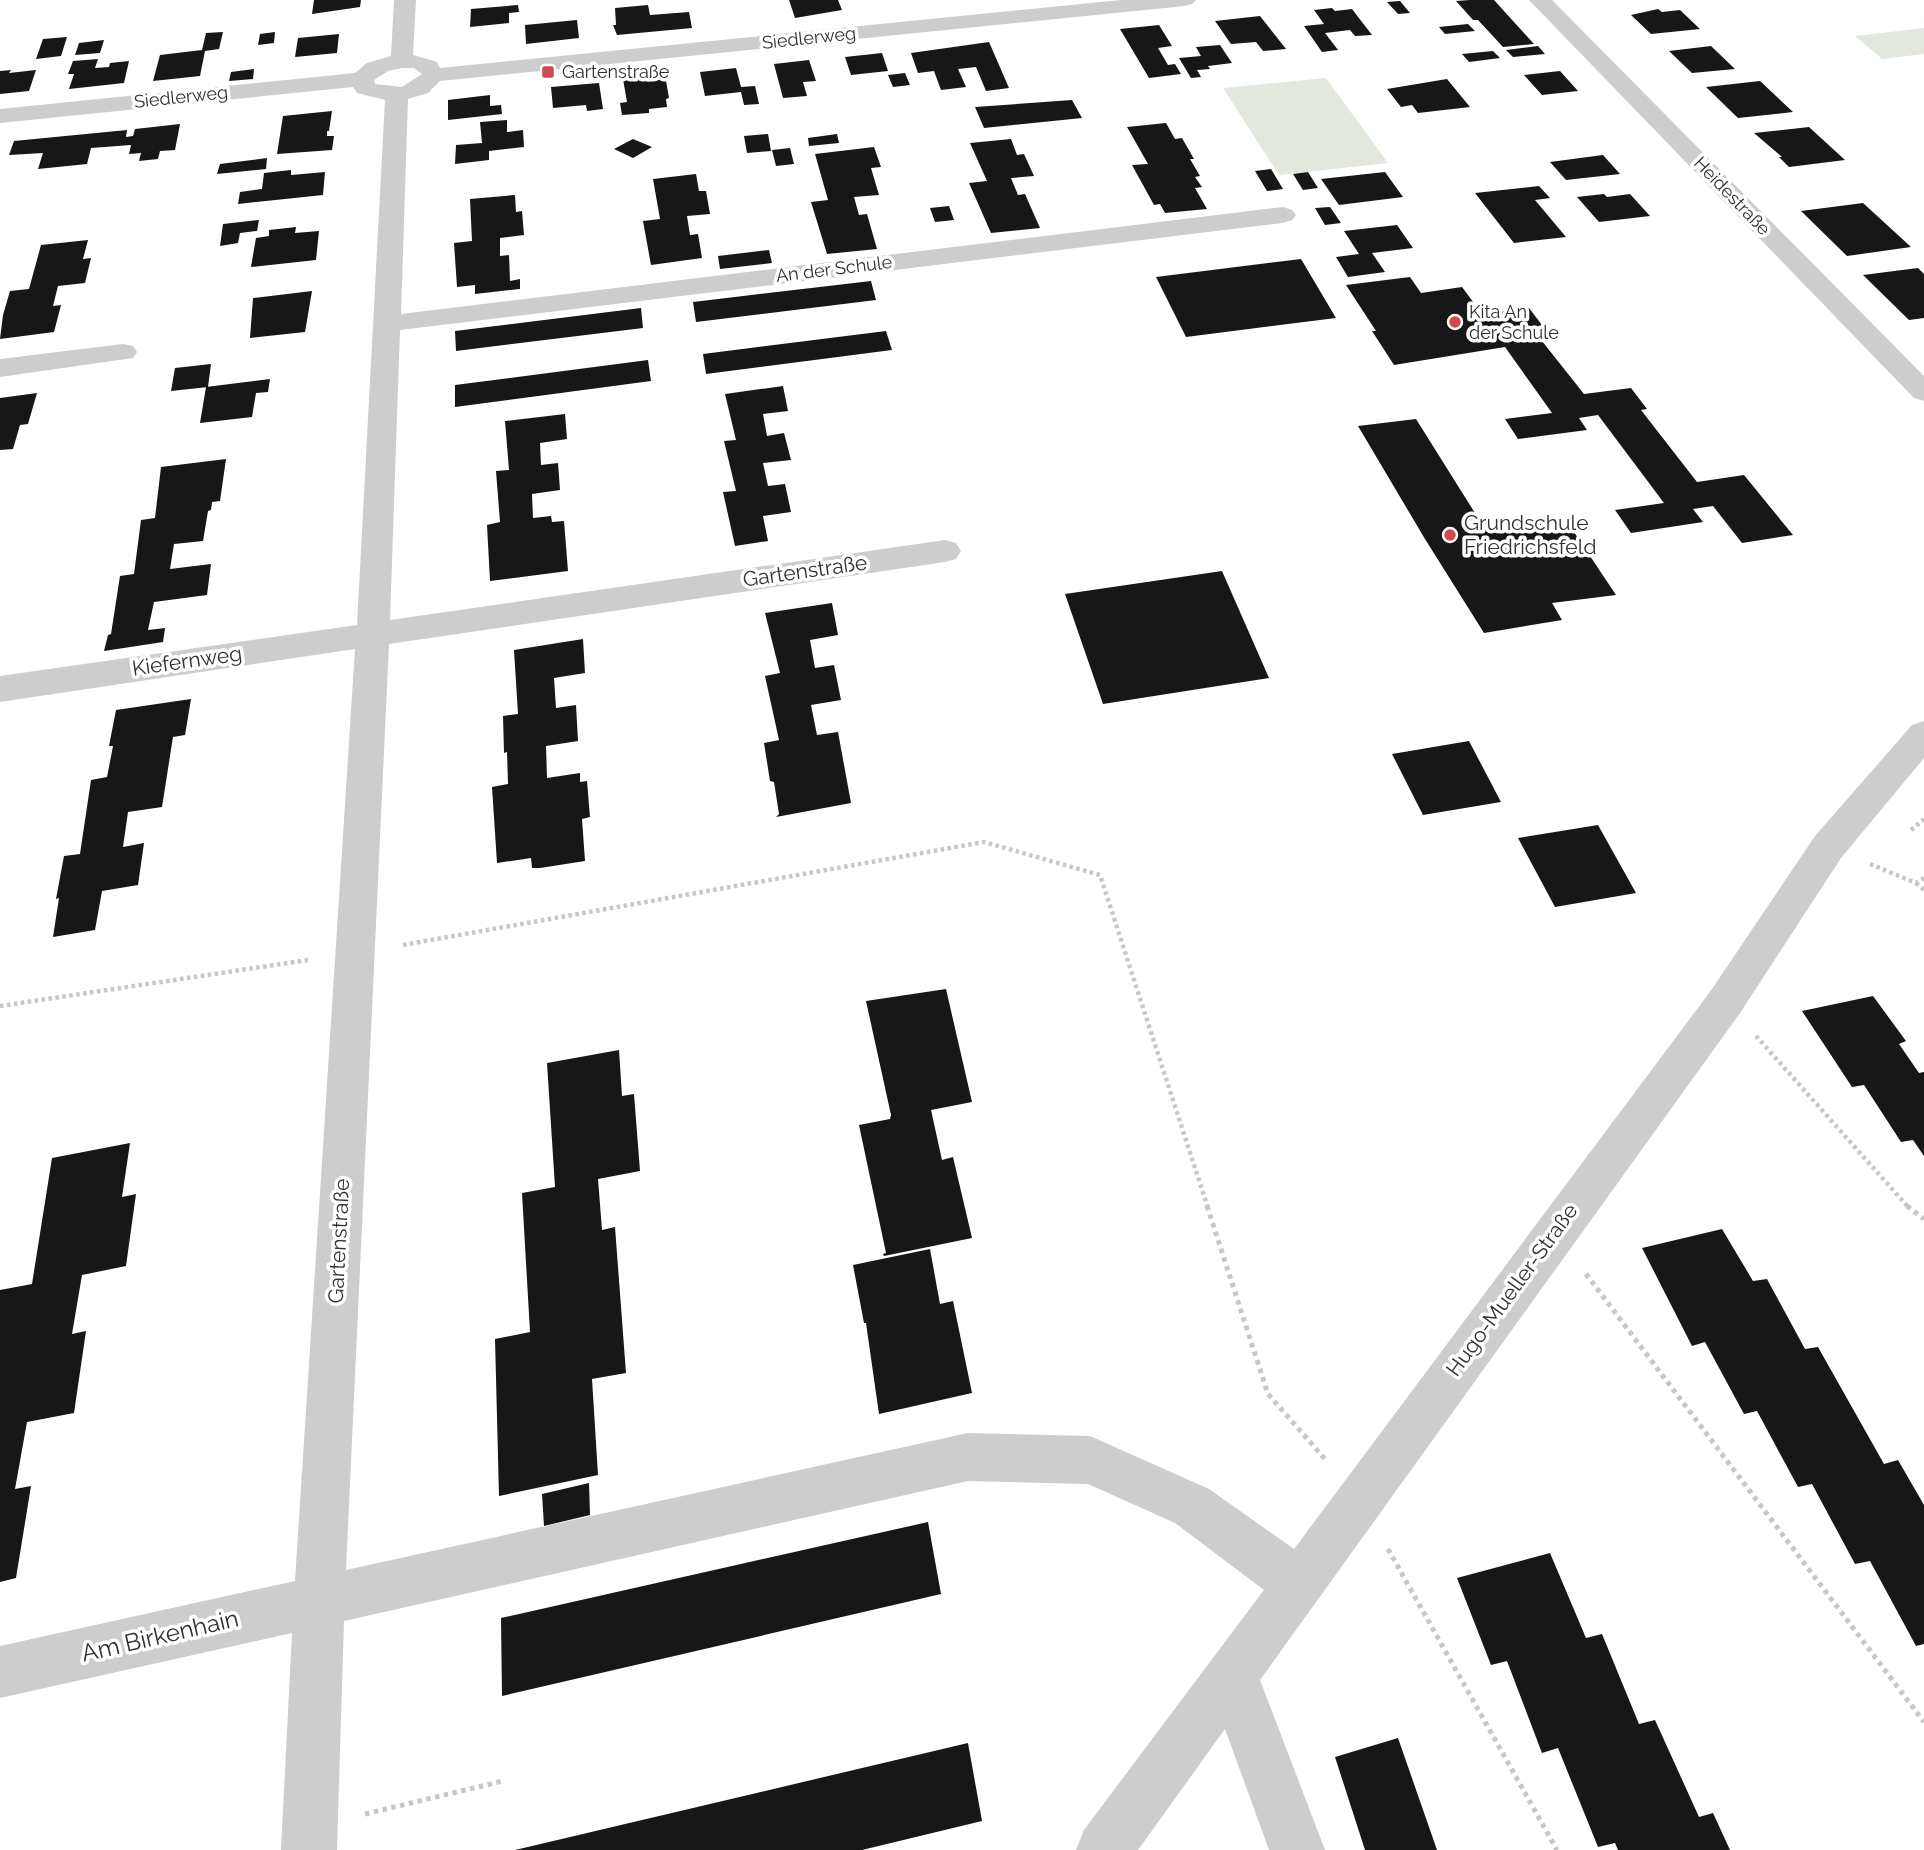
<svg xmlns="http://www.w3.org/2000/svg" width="1924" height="1850" font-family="Raleway,sans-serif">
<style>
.green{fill:#e2e8dd}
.building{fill:#171717}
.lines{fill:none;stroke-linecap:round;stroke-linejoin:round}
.path-far1{stroke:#c7c7c7;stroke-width:4.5;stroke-dasharray:3.5 3.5;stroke-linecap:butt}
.path{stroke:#c7c7c7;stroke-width:5;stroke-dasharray:4.5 4.5;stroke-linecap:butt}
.minor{fill:#cdcdcd;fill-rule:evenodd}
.poi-dot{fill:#d0494e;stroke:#fff;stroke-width:2.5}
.labels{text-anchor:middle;stroke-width:7;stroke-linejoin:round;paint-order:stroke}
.far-street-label{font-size:18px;fill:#303030;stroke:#fff}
.far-poi-label{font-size:18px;fill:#303030;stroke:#fff;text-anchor:start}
.poi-label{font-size:21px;fill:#303030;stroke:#fff;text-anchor:start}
.street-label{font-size:21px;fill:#303030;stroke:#fff}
.near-street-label{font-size:24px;fill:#303030;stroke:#fff}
</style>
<rect width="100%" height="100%" fill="#fff"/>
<!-- green -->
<path class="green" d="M1924 28V54L1882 59 1855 36Z
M1326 78 1388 163 1279 175 1223 88Z"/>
<!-- building -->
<path class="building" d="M314 0H361L360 7 312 14Z
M789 0H838L842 10 795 18Z
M1470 0H1494L1534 44 1503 47 1478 20H1473L1456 1Z
M1400 1 1410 13 1398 14 1387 2Z
M518 5 519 12 509 13V23L470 27 471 9Z
M648 5 650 15 689 12 692 28 617 35 613 25H616L615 8Z
M1332 8 1335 11 1352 9 1372 35 1355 36 1350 30 1325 33 1338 50 1322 52 1304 26 1324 24 1314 10Z
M1658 9 1662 12 1680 10 1700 29 1651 34 1631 15Z
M1260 16 1286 49 1263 51 1256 42 1231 44 1215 21Z
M577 20 579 38 526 44 525 25Z
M1468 24 1475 31 1445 34 1439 27Z
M1159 25 1172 46 1158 48 1168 65 1175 64 1181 74 1149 78 1120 29Z
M223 32 219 49 205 51 200 76 153 81 160 55 202 50 206 33Z
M275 32 274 43 258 45 260 34Z
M339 34 337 53 295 57 298 38Z
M67 37 61 56 36 59 43 39Z
M104 40 100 53 75 55 79 43Z
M989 42 1009 88 986 91 976 67 958 69 966 87 941 90 934 71 918 73 911 53Z
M1220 45 1232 63 1208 66 1210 69 1197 70 1201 77 1191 78 1179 58 1201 56 1196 47Z
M1538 46 1545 54 1513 57 1506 50Z
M1711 46 1735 69 1692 73 1669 51Z
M1493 51 1500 58 1469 62 1462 54Z
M882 53 888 71 851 75 845 57Z
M98 59 95 68 109 67 110 63 129 61 124 83 69 89 74 74H68L73 61Z
M809 60 816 81 803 82 807 96 783 98 774 64Z
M736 68 741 87 755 86 759 104 744 105 741 92 705 96 700 72Z
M254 69 253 79 229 81 231 72Z
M11 70 9 73 36 70 29 91 0 94V71Z
M1560 71 1578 91 1542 95 1524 75Z
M905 73 910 85 893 87 888 75Z
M665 75 669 98 666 99 667 107 649 109V113L622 115 620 103 627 102 623 79Z
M1447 79 1470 107 1418 113 1412 105 1401 107 1387 89Z
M1760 81 1793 112 1738 118 1706 87Z
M599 83 603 109 587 111 586 105 553 108 551 87Z
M490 95V106L501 105 502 114 448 120V100Z
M1072 100 1082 118 984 128 975 107Z
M332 111 329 131H327V136H334L332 150 277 154 283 116Z
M507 120V132L523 130 524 147 489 151V160L455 164 456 145 482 143 480 122Z
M1166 123 1175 139 1182 138 1194 159H1190L1200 176 1195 177 1202 187 1195 188 1207 209 1165 213 1160 204 1154 205 1132 165 1148 164 1127 127Z
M180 124 175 150 160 151 158 159 139 161 141 153 129 154 131 145 91 148 87 164 38 169 43 153 9 155 14 141 127 130 126 137 133 136 135 129Z
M1809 127 1845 160 1789 167 1779 157H1782L1754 133Z
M768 134 771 151 747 153 744 136Z
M837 134 839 143 809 146 808 138Z
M633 139 652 147 633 158 614 149Z
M1011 139 1017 155 1024 154 1034 176 1011 178 1018 195 1025 194 1040 228 991 233 969 183 987 181 970 143Z
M874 147 881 167 871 168 879 195 854 197 859 215 867 214 877 249 827 254 811 202 828 200 815 154Z
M790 148 794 164 776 166 772 150Z
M1603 155 1620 174 1566 180 1550 162Z
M267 158 266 169 217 174 220 164Z
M1271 169 1283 189 1267 191 1255 171Z
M291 170V175L325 172 323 195 238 204 240 192 262 189 264 173Z
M1308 172 1318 188 1303 190 1293 174Z
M1385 172 1403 197 1339 205 1321 179Z
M696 174 699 191H706L710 214 687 216 690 235 698 234 702 258 651 265 643 221 660 219 653 179Z
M1539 186 1550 198 1535 200 1566 237 1514 243 1475 193Z
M1604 194 1607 197 1630 194 1650 216 1599 222 1577 197Z
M515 195 516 212 522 211 524 235 500 238V256L509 255 510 281 520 279V289L475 294V285L457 287 454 243 472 241 470 199Z
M1863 203 1886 224 1911 247 1847 256 1801 211Z
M949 206 954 220 935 222 930 208Z
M1330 207 1341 223 1325 225 1315 208Z
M259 220 257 231 240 233 238 243 220 246 223 224Z
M1397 225 1413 248 1372 253 1385 272 1348 277 1336 257 1359 254 1344 231Z
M296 227 295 233 319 231 316 260 251 267 256 238 269 236V230Z
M88 240 83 259 91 258 85 283 58 286 53 306 61 305 54 332 0 339 3 315 10 291 29 289 41 245Z
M769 250 772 263 720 269 718 256Z
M1301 259 1336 318 1186 337 1156 277Z
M1918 268 1924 274V318L1909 320 1863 275Z
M1410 277 1421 293 1462 287 1482 314 1529 308 1545 329 1534 331 1584 394 1631 388 1647 409 1641 410 1697 482 1744 475 1793 535 1742 543 1713 506 1693 509 1703 522 1631 533 1615 510 1664 503 1598 415 1579 418 1587 430 1518 439 1505 419 1552 413 1505 347 1394 365 1372 331H1376L1346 285Z
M871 281 876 300 696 322 693 302Z
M312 291 305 332 250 338 253 298Z
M641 308 643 328 456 351 455 331Z
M886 331 892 350 706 374 703 354Z
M648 360 651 381 455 407V385Z
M211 364 208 387 171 391 175 368Z
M270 379 268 392 256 393 252 417 200 423 206 387Z
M783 386 788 411 763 414 767 436 784 433 791 460 763 463 768 486 785 484 791 512 763 516 768 541 735 546 723 492 736 491 724 441 736 440 725 394Z
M37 393 28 424 20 425 13 449 0 450V398Z
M565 414 567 439 540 443 541 465 558 463 560 490 532 494 533 518 551 516 552 522 564 521 568 571 490 581 487 525 500 522 496 471 509 470 505 421Z
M1416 419 1485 529 1564 517 1616 595 1552 603 1562 620 1484 633 1425 539 1358 426Z
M226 459 220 501 212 502 211 510 208 511 203 541 174 544 170 569 211 564 207 595 154 602 148 630 165 628 163 642 104 651 108 635 111 634 120 576 134 574 141 520 155 518 161 467Z
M1222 571 1269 678 1103 704 1065 594Z
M832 603 838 635 810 640 815 668 834 665 841 700 811 705 817 735 838 732 851 803 776 817 779 814 774 782 770 781 764 743 779 740 765 676 780 673 765 613Z
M583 639 585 673 554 678 556 708 576 705 578 741 546 746 547 778 580 773V782L587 781 590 817 582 819 585 861 540 868H532L531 858 497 863 492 787 508 784 507 752 504 753 503 716 518 714 514 650Z
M191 699 185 735 173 737 162 807 128 812 123 847 144 843 138 885 102 891 95 930 53 937 59 898 56 899 64 856 80 854 91 780 107 777 113 746H109L116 710Z
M1469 741 1501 802 1423 815 1392 754Z
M1598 825 1636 893 1555 907 1518 838Z
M946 989 972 1102 931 1110 942 1160 953 1157 972 1238 884 1256 883 1254 886 1253 859 1125 890 1119 891 1115 866 1001Z
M1873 996 1906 1041 1899 1044 1919 1073 1924 1072V1156L1913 1140 1901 1142 1864 1085 1852 1087 1802 1011Z
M619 1050 622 1096 634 1094 640 1171 598 1179 602 1230 615 1227 626 1373 592 1379 598 1475 499 1496 495 1339 530 1332 522 1193 555 1187 547 1063Z
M130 1143 122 1197 136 1194 126 1266 82 1275 72 1334 86 1331 74 1413 27 1422 15 1489 31 1486 16 1578 0 1582V1290L32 1284 52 1158Z
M1722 1229 1753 1281 1767 1279 1805 1349 1818 1347 1884 1464 1898 1460 1924 1505V1644L1916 1646 1870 1561 1855 1564 1812 1484 1798 1487 1757 1411 1744 1414 1705 1342 1692 1346 1642 1248Z
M930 1249 940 1304 953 1301 972 1393 879 1414 866 1323H864L853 1265Z
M589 1483 590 1515 544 1526 542 1494Z
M928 1522 941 1594 502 1696 501 1618Z
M1550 1553 1586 1638 1602 1634 1639 1724 1655 1720 1699 1817 1713 1813 1730 1850H1618L1615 1843 1598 1847 1558 1748 1542 1753 1507 1661 1491 1665 1457 1578Z
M1398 1738 1437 1850H1365L1335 1757Z
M968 1743 982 1821 862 1850H515Z"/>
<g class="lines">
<!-- path-far1 -->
<path class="path-far1" d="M1911 830 1924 819
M1870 864 1916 883 1924 878
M1916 883 1924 890
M403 945 984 842 1100 875 1208 1208
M0 1006 308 960
M1756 1036 1909 1208"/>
<!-- path -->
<path class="path" d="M1207 1206 1268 1394 1325 1459
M1907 1206 1924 1219
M1586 1274 1924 1722
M1388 1549 1557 1850
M365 1814 503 1781"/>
<!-- minor -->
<path class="minor" d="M394 0H416L413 55 437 62 440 68 1121 0H1196L1192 4 1185 6 440 81 428 93 408 99 401 314 1283 207 1292 210 1296 215 1292 220 1283 223 400 330 390 620 945 540 956 543 961 551 956 559 945 562 389 644 346 1570 968 1433 1090 1436 1209 1489 1294 1549 1712 989 1815 836 1912 725 1924 721V758L1841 858 1740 1013 1260 1680 1325 1850H1269L1225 1729 1138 1850H1076L1084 1830 1264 1590 1175 1523 1088 1484 968 1481 344 1621 337 1850H281L292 1633 0 1698V1646L295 1581 355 649 0 702V676L357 625 385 100 357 93 353 87 0 123V109L355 73 367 63 391 56ZM402 68H414L422 74 402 87 375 84 374 80 388 71Z
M1529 0H1552L1924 376V401L1914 398Z
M123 344 133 346 137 352 133 358 0 377V359Z"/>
</g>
<!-- markers -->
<g class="poi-dot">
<rect x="541" y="65" width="14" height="14" rx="3.5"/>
<circle cx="1455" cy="322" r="7"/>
<circle cx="1450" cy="535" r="7"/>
</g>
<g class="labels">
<!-- far-street labels -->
<g class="far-street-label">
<text transform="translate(809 38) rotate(-6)" y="6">Siedlerweg</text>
<text transform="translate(181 97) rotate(-6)" y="6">Siedlerweg</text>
<text transform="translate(1732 196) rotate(46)" y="6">Heidestraße</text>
<text transform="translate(834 269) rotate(-7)" y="6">An der Schule</text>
</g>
<!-- far-poi labels -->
<g class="far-poi-label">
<text x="562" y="78">Gartenstraße</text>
<text x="1469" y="318">Kita An<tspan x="1469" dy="21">der Schule</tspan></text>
</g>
<!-- poi labels -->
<g class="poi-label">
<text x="1464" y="530">Grundschule<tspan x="1464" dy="24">Friedrichsfeld</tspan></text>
</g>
<!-- street labels -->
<g class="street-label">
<text transform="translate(805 571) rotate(-8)" y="7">Gartenstraße</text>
<text transform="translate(187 661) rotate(-8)" y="7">Kiefernweg</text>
<text transform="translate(339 1241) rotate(-87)" y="7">Gartenstraße</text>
<text transform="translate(1512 1290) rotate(-54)" y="7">Hugo-Mueller-Straße</text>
</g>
<!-- near-street labels -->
<g class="near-street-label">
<text transform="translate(160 1636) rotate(-13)" y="8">Am Birkenhain</text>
</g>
</g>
</svg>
